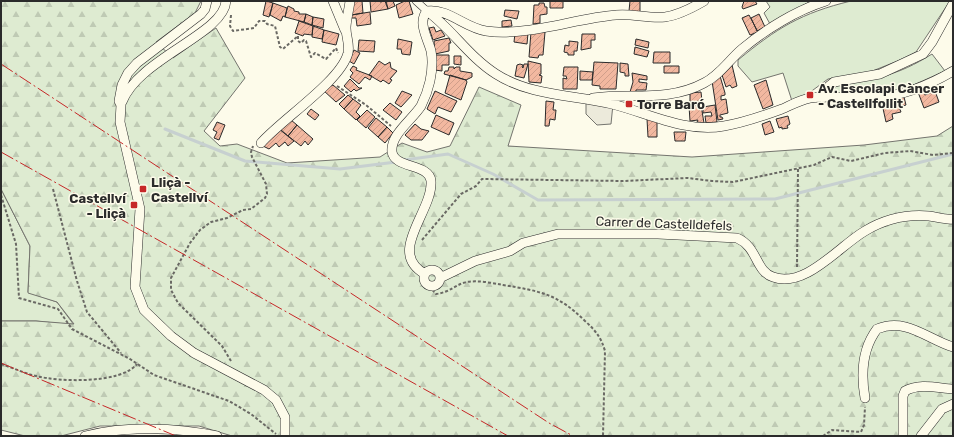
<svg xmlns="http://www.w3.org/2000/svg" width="954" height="437" font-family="Rubik,sans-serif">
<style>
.grass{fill:#deebd1;stroke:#74746e}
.forest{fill:url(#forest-firs);stroke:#74746e}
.parking{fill:#eceadb;stroke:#74746e}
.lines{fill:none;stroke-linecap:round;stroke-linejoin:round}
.stream{stroke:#c7d0d0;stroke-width:3}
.building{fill:url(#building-hatch);stroke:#2b2b2b}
.pedestrian-casing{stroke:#2b2b2b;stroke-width:8}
.minor-casing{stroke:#2b2b2b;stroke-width:10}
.path{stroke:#6a6964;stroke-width:2;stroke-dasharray:3 2;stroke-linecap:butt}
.pedestrian{stroke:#fdfbea;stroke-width:7}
.minor{stroke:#fdfbea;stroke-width:9}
.power{stroke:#c62828;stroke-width:1;stroke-dasharray:14 3 2 3;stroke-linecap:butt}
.poi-dot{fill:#c62828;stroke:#fdfbea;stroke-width:1.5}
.labels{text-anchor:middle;stroke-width:3;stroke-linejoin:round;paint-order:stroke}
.poi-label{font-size:13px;font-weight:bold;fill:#2b2b2b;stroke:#fdfbea;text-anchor:start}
.street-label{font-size:13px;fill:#2b2b2b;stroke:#fdfbea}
</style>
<defs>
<pattern id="forest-firs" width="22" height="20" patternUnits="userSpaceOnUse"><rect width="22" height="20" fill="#deebd1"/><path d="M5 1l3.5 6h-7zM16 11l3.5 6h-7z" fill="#bfcab4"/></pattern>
<pattern id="building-hatch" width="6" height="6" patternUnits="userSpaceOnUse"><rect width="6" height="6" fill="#f2b8a0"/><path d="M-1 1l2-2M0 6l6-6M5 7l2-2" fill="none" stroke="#d09e8a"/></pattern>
</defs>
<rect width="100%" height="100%" fill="#fdfbea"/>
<!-- grass -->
<path class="grass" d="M766 1H811L770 24 764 13 770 7Z
M851 1H950L916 52 900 60 870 72 828 79 809 93 792 101 783 73 752 82 738 66V60C777 28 801 13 851 1Z
M932 54 945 71 902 90 879 92 831 93V89L836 86C875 79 897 76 932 54Z
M1 189 30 246 28 292 57 302 74 325 36 321H1Z"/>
<!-- forest -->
<path class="forest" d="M1 1H201L195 13 156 42 173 58 216 28 245 78 204 131 220 146 237 144 287 163 380 157 402 143 427 152 450 146 479 87 521 105 508 146 692 157 864 145 937 136 953 126V436H232L199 426H100L61 436H25L1 430V321H36L74 324 57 302 28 293 30 246 1 189Z"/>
<!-- parking -->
<path class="parking" d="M586 99 613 104 611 124 597 125 586 114Z"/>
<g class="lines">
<!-- stream -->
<path class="stream" d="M165 129 245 161 340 169 396 162
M404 160 448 154 493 174 538 200 775 199 953 154"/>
</g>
<!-- building -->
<path class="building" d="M266 1 273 3 269 17 263 15Z
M362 1 363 13 352 15V2Z
M370 1H380V2L385 1 388 9 371 12Z
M386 1H393L395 6 388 9Z
M405 1H409L413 14 399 18 396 5Z
M550 1H563V8H550Z
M630 1H640V12L629 11Z
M744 1H755L757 4 743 9 742 7Z
M273 3 287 8 285 17 283 16 281 21 270 15Z
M539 3H544L545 7H547V14L540 15V23L533 24 534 5H539Z
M288 6 294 9V11L299 12V14H306L304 22 285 17Z
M505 10 519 11 517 19 504 16Z
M370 12 371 24 357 26 356 18H351V15Z
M306 14 313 17 312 25 304 22Z
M759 14 765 27 757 31 751 18Z
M749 15 758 32 750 35 742 18Z
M313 17 324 19 323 28 312 25Z
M511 20 512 26 502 27V21Z
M299 21 313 26 312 35 304 34 303 36 295 33Z
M313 26 324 30 322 39 312 37Z
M434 27 436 32 441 30 445 36 433 40 429 28Z
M324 30 339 34 336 45 322 42Z
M531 32H545L543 55H539L538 58 529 57Z
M515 33H528L527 44 514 42Z
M582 34H595V40H591V48L581 50Z
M449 38 451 43H449V51L435 54 434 41Z
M398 39 412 42 410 55 402 54 401 49H397Z
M636 39 649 42 648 48 635 45Z
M359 40 375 41 374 52 358 51Z
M569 41 578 42 577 51H574V55H568V53L564 52 565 45 569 46Z
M635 47 649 51 647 57 634 54Z
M354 50 360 53 354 64 349 61Z
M654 52H670V63H653Z
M435 55H449V65H442V71L435 70Z
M454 56H461V65L454 64Z
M379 61 385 65 390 62 391 68 397 71 390 79 392 80 389 84 383 80 381 82 369 75Z
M528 61 541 64V74L539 75 542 76 541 83 529 82Z
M594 62 618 63 616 89H600V86L592 85Z
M620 63 628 64 629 76H625V73L620 72Z
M520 64 523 65 522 67 523 68 524 64H528L524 78 515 76 517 65Z
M732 65 737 86 732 88 730 85 726 87 722 75Z
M353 66 357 68 356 70 372 76 370 80 365 77 359 84 350 77 353 73 350 70Z
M664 66H679V73H664Z
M449 67H454V69L456 67H460V71L472 73V77L466 80 444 74 445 71H448Z
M564 67H578L577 89H563V78L567 79 566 76H563Z
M580 71 593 72 592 80H580Z
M632 73 647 76V80L639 79V82L647 83 646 90H636V92H630L633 82Z
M450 75 466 80 467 82 461 100 445 93Z
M720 76 725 93V95L721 96V100L726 99 728 113 720 115V117H722L723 119 718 120 712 81Z
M350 79 359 88H362L356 91 354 89 351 92 344 86Z
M766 80 773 105 763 109 754 85Z
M333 85 345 95 336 102 323 90Z
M923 89 925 95 935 91 939 102 924 108 918 92Z
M402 91 412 95 401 107 395 103Z
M435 91 457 101 451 112 438 107 435 114 427 109Z
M701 92 702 101 690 102V93Z
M348 95 353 99 344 109 339 104Z
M904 97 906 105 899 107 901 112 892 114 893 119 886 122 882 104Z
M353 99 361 105 356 112 360 116 356 120 344 109Z
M546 101 554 102 553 110H556L555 120 550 119 549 126H545Z
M390 103 402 112 396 120 383 110Z
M701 105 704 123 697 122 698 120 690 121 689 106Z
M715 105 717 122 706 123 705 116H712L711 112 703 113V107Z
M311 109 319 115 315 120 307 114Z
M367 110 375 117 366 128 357 120Z
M436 115 454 123 449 135 431 127Z
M788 116 790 124 787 126 788 128 782 129V127L779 128 776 119Z
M376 118 387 127 378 137 368 128Z
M647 119 657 121V137H648Z
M291 120 297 125 288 136 280 129Z
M770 121 774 132 765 135 762 124Z
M217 122 225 125 219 140 214 138 217 132 213 130Z
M415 124 421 129 429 131 422 140H411L405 135Z
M297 125 313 139 308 145 305 141 301 146 288 136Z
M387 127 393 133 385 143 378 137Z
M279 129 294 141 288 146 285 142 279 147 276 143 269 149 263 146Z
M674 132H686L685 141H675Z"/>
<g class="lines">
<defs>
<path id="pedestrian" d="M416 1 427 11"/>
<path id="minor" d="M207 1 205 9 201 14 137 63 128 73 122 85 119 101 121 105 120 122 140 209 135 287 144 310 171 336 194 353 264 390 276 400 285 417V436
M333 1 345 30
M427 11C452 29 469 57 496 74 530 96 574 95 612 104 648 113 685 133 724 126 743 123 763 116 782 109 791 105 800 100 810 98 833 95 856 99 879 97 905 95 931 84 953 71
M427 11C448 8 465 28 486 31 526 37 576 18 616 15 632 13 649 19 665 17 679 15 692 8 704 1
M593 98C631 93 669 102 704 83 720 75 729 60 742 49 766 29 797 10 826 1
M823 98 829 86 834 82 880 74 923 54 932 42 953 4
M122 102C139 58 224 34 226 1
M261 143C282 119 341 81 348 53 350 44 346 37 346 28 346 20 349 10 350 1
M424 278a8 8 0 1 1 16 0a8 8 0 1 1-16 0Z
M425 274C386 252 433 212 431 181 429 163 395 169 392 152 390 135 412 120 421 106 425 98 428 90 430 81 432 71 433 61 431 51 428 39 417 22 427 11
M440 278 475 261 510 251 523 243 558 234H658L737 238C758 247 755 271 773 277 805 289 839 246 865 231 885 219 906 214 929 216 937 217 945 220 953 219
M865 398C861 375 862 349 877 329 906 317 927 339 953 347
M85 436C126 426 175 427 217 436
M903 436V396L905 391C920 383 937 388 953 389
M921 436 942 409 953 404"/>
</defs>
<!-- pedestrian casing -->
<use href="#pedestrian" class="pedestrian-casing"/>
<!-- minor casing -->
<use href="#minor" class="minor-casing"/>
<!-- path -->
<path class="path" d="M231 15 230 26 233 31 254 28 259 21H265L267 24 275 26 280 47 283 49 298 36
M298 36V41L301 43 304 40 306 41 311 57 315 53 326 59 336 48 338 53
M337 86 366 105 391 126
M53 189 77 281 87 312 121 353
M1 195 16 244 19 298 58 309 72 329 130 359 154 375 229 401 251 414 276 434
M422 240 461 194 476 186 482 179 623 181 688 178 712 181 733 182 814 165 832 157 851 161 885 153 910 151 933 155 953 153
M797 267 798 168
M429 286 436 294C451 292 456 284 467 282 478 280 492 283 503 285 540 291 558 294 585 321 595 330 601 337 605 351L603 436
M231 361 222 346 178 303 171 290V278L190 243 200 230 211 222 227 218 243 210 251 209 265 198 267 194 266 184 252 157 251 152 253 146
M1 364C13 368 24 373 36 376 59 382 121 384 137 364
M823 436 832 430 861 432 864 425 865 407"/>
<!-- pedestrian -->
<use href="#pedestrian" class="pedestrian"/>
<!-- minor -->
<use href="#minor" class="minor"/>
<!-- power -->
<path class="power" d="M1 64 549 423 573 436
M1 152 508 436
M1 363 176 436"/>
</g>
<!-- markers -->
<g class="poi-dot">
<rect x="806" y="91" width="8" height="8" rx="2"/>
<rect x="625" y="100" width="8" height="8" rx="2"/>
<rect x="139" y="185" width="8" height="8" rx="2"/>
<rect x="130" y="201" width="8" height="8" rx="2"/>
</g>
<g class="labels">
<!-- poi labels -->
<g class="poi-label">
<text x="818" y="93">Av. Escolapi Càncer<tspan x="818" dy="15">- Castellfollit</tspan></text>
<text x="637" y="109">Torre Baró</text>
<text x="151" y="187">Lliçà -<tspan x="151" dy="15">Castellví</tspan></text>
<text x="126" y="203" text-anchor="end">Castellví<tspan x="126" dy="15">- Lliçà</tspan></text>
</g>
<!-- street labels -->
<g class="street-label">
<text transform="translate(664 223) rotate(2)" y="5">Carrer de Castelldefels</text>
</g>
</g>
<!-- border -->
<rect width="954" height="437" fill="none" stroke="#2b2b2b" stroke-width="4"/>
</svg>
